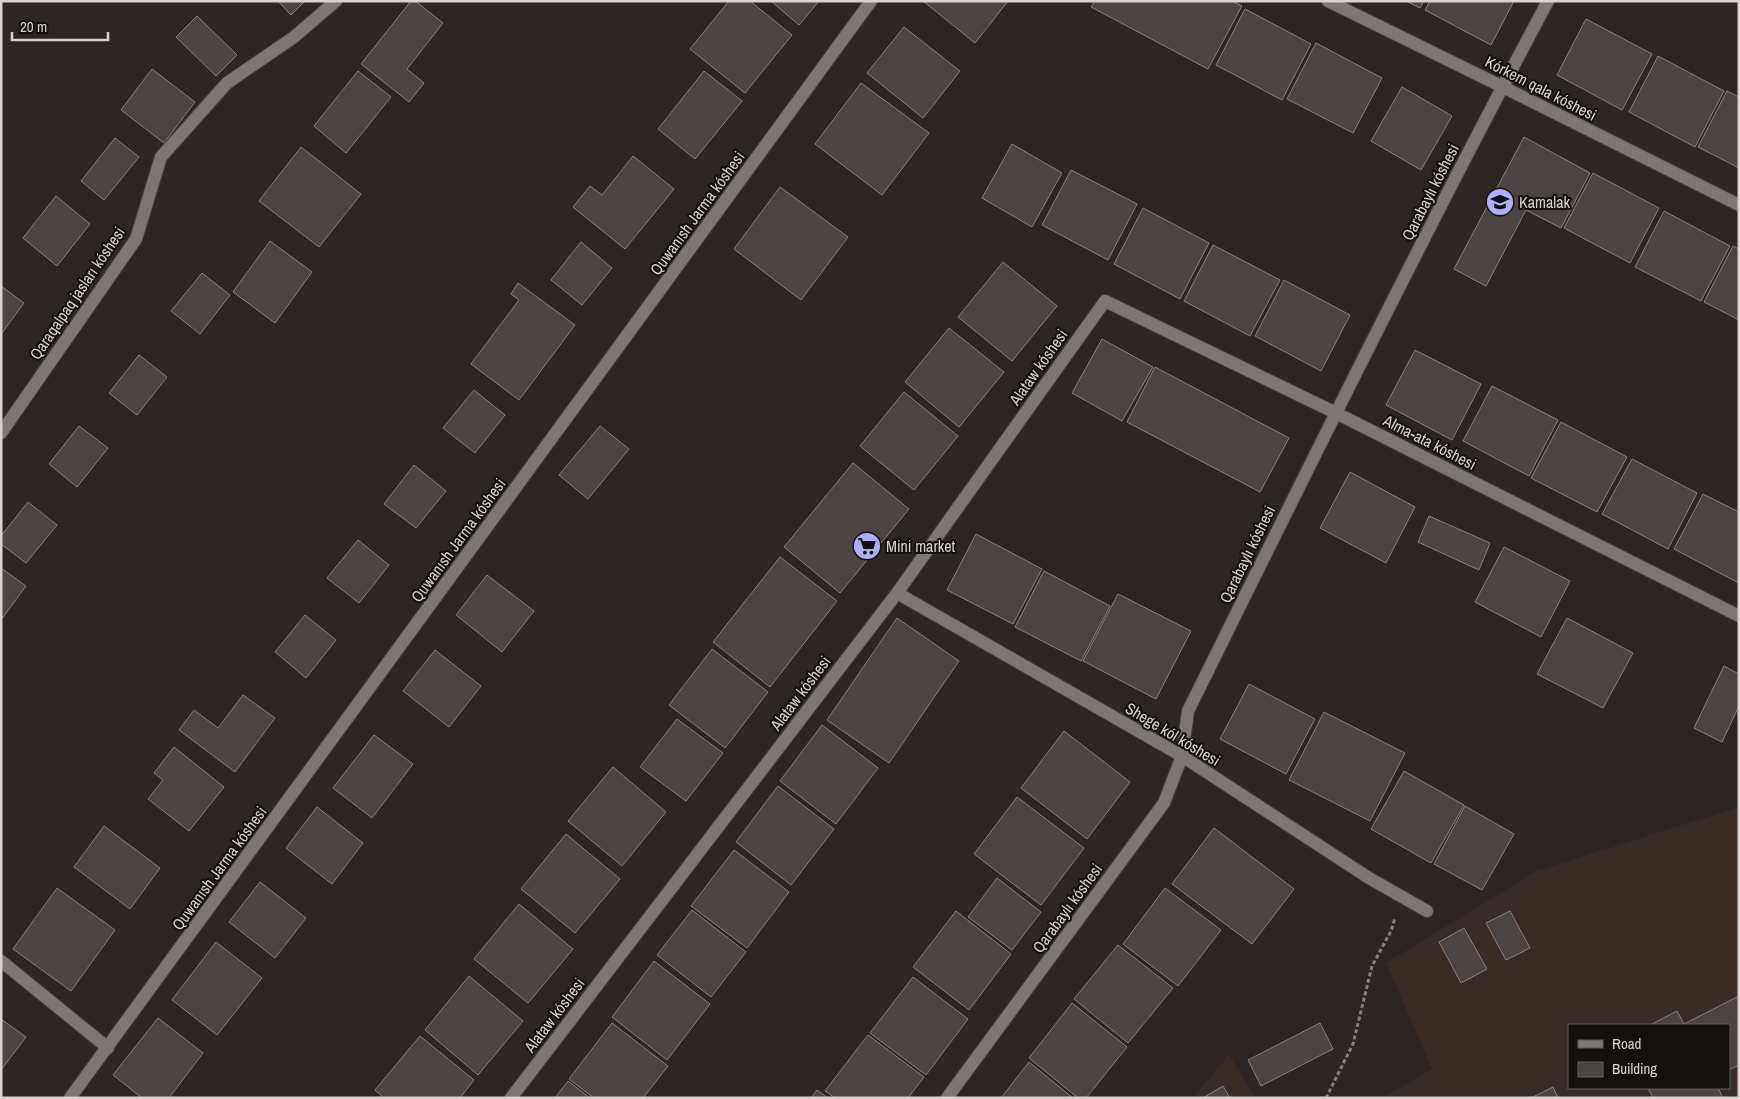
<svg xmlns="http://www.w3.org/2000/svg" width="1740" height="1099" font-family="'Archivo Narrow',sans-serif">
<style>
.built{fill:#392b26;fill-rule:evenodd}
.building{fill:#4c4343;stroke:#8a8080}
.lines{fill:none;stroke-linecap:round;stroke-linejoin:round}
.street-casing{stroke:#484240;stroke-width:14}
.path{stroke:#86807f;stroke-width:3;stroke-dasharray:4 2.5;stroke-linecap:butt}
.street{stroke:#7e7672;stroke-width:12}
.labels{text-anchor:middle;stroke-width:4;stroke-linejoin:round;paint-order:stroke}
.street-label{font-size:16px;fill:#d8d3d2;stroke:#13100f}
.poi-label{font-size:16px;fill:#d8d3d2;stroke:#13100f;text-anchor:start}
</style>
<rect width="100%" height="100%" fill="#2d2624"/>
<!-- built -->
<path class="built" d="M1739 807V1098H1382L1432 1069 1386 963 1536 871ZM1569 1025H1729V1088H1569Z
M1229 1055 1257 1098H1192Z"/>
<!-- building -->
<path class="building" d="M278 1H305L291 15Z
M411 1H415L443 23 407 69 424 83 409 102 361 64Z
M729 1H750L792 35 745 93 690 49Z
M771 1H819L799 25Z
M923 1H1008L975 43Z
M1095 1H1232L1242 6 1208 69 1091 7Z
M1406 1H1424L1420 8Z
M1430 1H1514L1491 45 1425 10Z
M1245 9 1311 44 1282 100 1216 65Z
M197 16 237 55 216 76 176 37Z
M1586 19 1652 54 1622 110 1557 75Z
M904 27 960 71 923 118 867 73Z
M1316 43 1382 78 1353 133 1287 99Z
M1658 56 1724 91 1695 147 1629 112Z
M152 69 195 102 164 143 121 110Z
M358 71 391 97 346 153 314 126Z
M704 71 742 101 695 159 658 129Z
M861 83 929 133 882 195 815 144Z
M1402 87 1452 116 1421 170 1371 141Z
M1727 91 1739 97V168L1698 147Z
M1524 137 1590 173 1561 228 1526 210 1486 286 1454 269Z
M115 138 139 157 104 200 81 181Z
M1012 144 1062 173 1032 227 982 198Z
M301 147 361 194 319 247 259 201Z
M633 156 674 189 625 249 573 207 590 186 602 195Z
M1071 170 1137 204 1108 260 1042 225Z
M1593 173 1659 208 1630 263 1564 228Z
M780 187 848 237 801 300 734 249Z
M56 196 90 224 57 266 23 238Z
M1143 208 1209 243 1180 299 1114 264Z
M1664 211 1730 246 1701 301 1635 267Z
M270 241 312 272 275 323 233 292Z
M581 242 612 268 582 305 551 280Z
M1213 245 1280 280 1250 336 1184 301Z
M1733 246 1739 249V320L1704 302Z
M1003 262 1057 306 1012 361 958 317Z
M202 273 230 295 200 334 171 311Z
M1284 280 1350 315 1321 371 1255 336Z
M518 283 575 325 519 400 471 364 519 300 511 294Z
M1 286 24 303 2 333H1Z
M949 328 1004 372 959 427 905 382Z
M1102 339 1153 367 1122 421 1072 393Z
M1415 350 1481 384 1452 440 1386 405Z
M139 355 167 377 137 415 109 393Z
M1155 367 1289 438 1260 492 1127 422Z
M1492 386 1558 420 1529 476 1463 441Z
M474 390 505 415 475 453 443 428Z
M904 392 958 436 914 490 860 446Z
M1561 422 1627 457 1597 512 1531 478Z
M79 426 108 448 77 487 49 464Z
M600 426 629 449 588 499 559 475Z
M1632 459 1697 493 1668 549 1602 514Z
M853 463 909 509 840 593 784 547Z
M414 465 446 491 416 528 384 504Z
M1350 472 1415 507 1386 563 1320 528Z
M1703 494 1739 512V583L1674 549Z
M28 502 57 525 26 563 1 544V536Z
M1429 516 1490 543 1479 570 1418 542Z
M976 534 1042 569 1013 624 947 590Z
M358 540 389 565 359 603 327 578Z
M1504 547 1570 581 1541 637 1475 602Z
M780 557 837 601 770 687 713 642Z
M1 568 26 586 1 620Z
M1044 571 1110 606 1081 661 1015 627Z
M487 575 534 611 502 652 456 615Z
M1118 594 1191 631 1156 699 1083 661Z
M305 615 336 640 306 678 275 652Z
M897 618 959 661 889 763 827 720Z
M1567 618 1633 653 1603 708 1537 674Z
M712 649 768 692 725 748 669 705Z
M435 650 481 686 449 727 403 691Z
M1724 666 1739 674V706L1722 742 1694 728Z
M1249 684 1315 719 1286 774 1220 739Z
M243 695 275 718 235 772 179 730 194 710 218 728Z
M1324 712 1405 753 1370 821 1289 780Z
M677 719 723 753 686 801 640 767Z
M822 725 878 768 836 824 780 781Z
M1064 731 1130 782 1087 839 1021 788Z
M374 735 413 764 372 818 333 788Z
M174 747 224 787 189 831 148 799 163 780 154 773Z
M613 767 666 812 622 866 568 821Z
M1404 771 1464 805 1431 863 1371 829Z
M778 786 834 829 791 885 736 842Z
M1017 797 1084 848 1041 905 974 854Z
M1465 806 1514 834 1482 890 1434 864Z
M317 807 363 843 332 884 286 848Z
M104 826 160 868 130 909 74 867Z
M1214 828 1294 889 1252 944 1172 884Z
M566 834 620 879 575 933 521 889Z
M734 850 789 892 747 948 691 906Z
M997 878 1041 912 1012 950 968 917Z
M260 882 306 918 275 958 229 922Z
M57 888 115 930 71 991 13 949Z
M1165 888 1221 930 1178 986 1123 944Z
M519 904 573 949 528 1003 474 959Z
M692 910 746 952 711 997 657 955Z
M956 911 1011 954 969 1010 913 967Z
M1510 911 1530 948 1506 960 1486 923Z
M1464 928 1487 969 1461 983 1439 942Z
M216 942 262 978 217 1035 172 1000Z
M1118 945 1173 988 1128 1043 1074 999Z
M654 961 710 1004 667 1060 612 1017Z
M469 976 523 1021 478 1075 425 1030Z
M913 977 968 1019 926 1075 870 1033Z
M1739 996V1065L1729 1070V1025H1650L1677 1011 1684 1024Z
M1072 1003 1127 1047 1086 1098H1078L1029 1058Z
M158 1018 203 1053 169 1098H142L113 1075Z
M1 1019 26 1037 1 1070Z
M612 1023 668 1066 643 1098H594L569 1079Z
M1320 1023 1333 1049 1261 1086 1248 1060Z
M868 1035 924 1077 908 1098H835L825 1091Z
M420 1036 474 1080 460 1098H384L375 1090Z
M1029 1062 1073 1098H1001Z
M568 1081 590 1098H555Z
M1223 1086 1230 1098H1203Z
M1553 1087 1558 1098H1531Z
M1648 1088H1718L1723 1098H1653Z
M817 1090 828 1098H811Z"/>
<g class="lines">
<defs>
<path id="street" d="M1328 1 1503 87 1739 205
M1 433 136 239 161 157 227 83 294 37 336 1
M897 593 1182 756 1369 878 1427 911
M1 961 108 1048
M70 1098 871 1
M511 1098 897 593 1105 301 1336 413 1739 616
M947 1098 1164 803 1182 756 1188 711C1306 473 1423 235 1548 1"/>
</defs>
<!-- street casing -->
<use href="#street" class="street-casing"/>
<!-- path -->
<path class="path" d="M1326 1098 1353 1044 1372 966 1391 931 1395 918"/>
<!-- street -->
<use href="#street" class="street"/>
</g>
<!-- icons -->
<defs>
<symbol id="school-disc" viewBox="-11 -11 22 22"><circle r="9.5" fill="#afaefa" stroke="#13100f"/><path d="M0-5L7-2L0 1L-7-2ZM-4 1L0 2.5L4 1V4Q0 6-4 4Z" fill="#111"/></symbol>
<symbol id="supermarket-disc" viewBox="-11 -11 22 22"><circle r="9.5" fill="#afaefa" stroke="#13100f"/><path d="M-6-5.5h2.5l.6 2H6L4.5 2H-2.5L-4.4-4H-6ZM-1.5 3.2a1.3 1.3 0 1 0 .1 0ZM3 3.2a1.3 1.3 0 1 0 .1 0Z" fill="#111"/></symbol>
</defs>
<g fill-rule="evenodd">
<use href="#school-disc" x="1484" y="186" width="32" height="32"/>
<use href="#supermarket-disc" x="851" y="530" width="32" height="32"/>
</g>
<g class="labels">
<!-- street labels -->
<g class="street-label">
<text transform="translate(1541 88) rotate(27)" y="6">Kórkem qala kóshesi</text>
<text transform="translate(1430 192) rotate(-63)" y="6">Qarabaylı kóshesi</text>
<text transform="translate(697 213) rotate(-54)" y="6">Quwanısh Jarma kóshesi</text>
<text transform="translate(77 293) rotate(-56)" y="6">Qaraqalpaq jasları kóshesi</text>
<text transform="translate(1038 367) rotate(-55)" y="6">Alataw kóshesi</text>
<text transform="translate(1430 442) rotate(27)" y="6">Alma-ata kóshesi</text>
<text transform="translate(458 540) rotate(-54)" y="6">Quwanısh Jarma kóshesi</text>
<text transform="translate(1247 554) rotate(-64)" y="6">Qarabaylı kóshesi</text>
<text transform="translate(800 693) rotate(-53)" y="6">Alataw kóshesi</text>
<text transform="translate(1173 734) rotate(31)" y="6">Shege kól kóshesi</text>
<text transform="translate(219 868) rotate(-54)" y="6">Quwanısh Jarma kóshesi</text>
<text transform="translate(1067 908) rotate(-54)" y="6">Qarabaylı kóshesi</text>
<text transform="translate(554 1015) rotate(-53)" y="6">Alataw kóshesi</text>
</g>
<!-- poi labels -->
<g class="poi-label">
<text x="1519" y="208">Kamalak</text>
<text x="886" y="552">Mini market</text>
</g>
</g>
<!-- border -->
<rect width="1740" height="1099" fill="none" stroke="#d8d3d2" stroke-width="5"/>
<!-- legend -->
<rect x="1568" y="1024" width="162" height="65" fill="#13100f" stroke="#625e5d"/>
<rect x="1578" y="1040" width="25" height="8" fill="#7e7672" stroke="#625e5d"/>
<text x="1612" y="1049" font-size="15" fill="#d8d3d2">Road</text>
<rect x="1578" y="1062" width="25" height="15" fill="#4c4343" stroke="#625e5d"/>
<text x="1612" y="1074" font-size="15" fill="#d8d3d2">Building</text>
<!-- scale -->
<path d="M12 32v8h96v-8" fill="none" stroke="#d8d3d2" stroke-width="2.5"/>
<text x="20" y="32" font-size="15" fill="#d8d3d2" stroke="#13100f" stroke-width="4" paint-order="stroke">20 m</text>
</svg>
